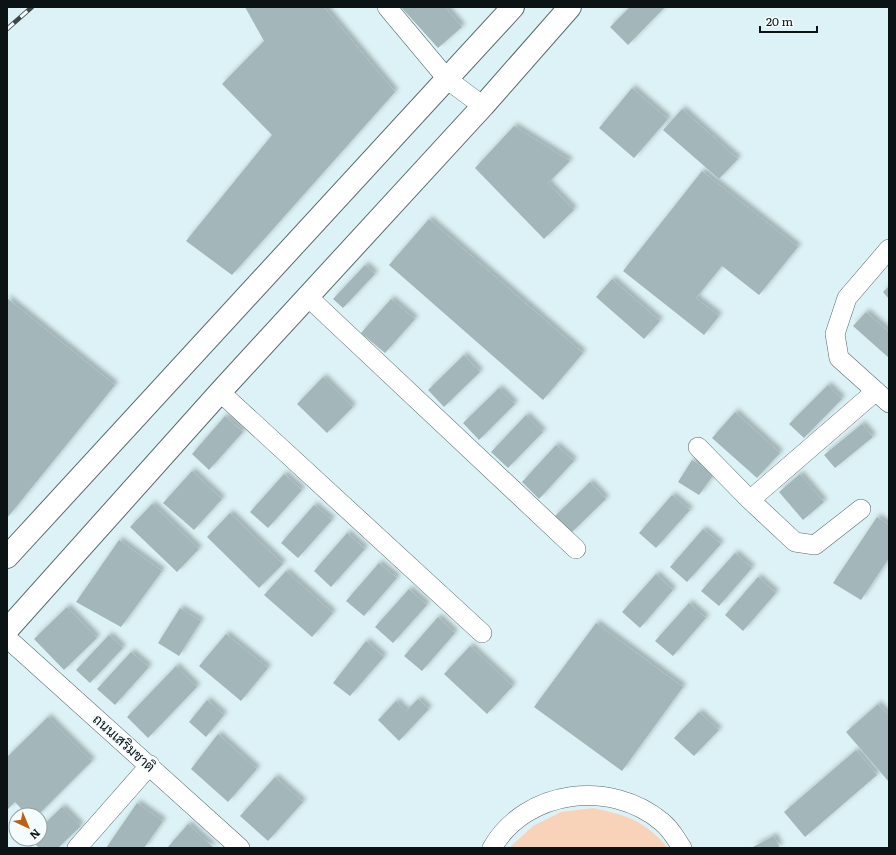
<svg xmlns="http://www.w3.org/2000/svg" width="896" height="855" font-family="Literata,Sarabun,serif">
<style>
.green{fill:#f9d2ba}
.building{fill:#a3b7bb;filter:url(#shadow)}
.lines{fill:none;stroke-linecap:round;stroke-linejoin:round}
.minor-casing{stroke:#586a6e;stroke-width:20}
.secondary-casing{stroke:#586a6e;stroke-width:24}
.minor{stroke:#fff;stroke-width:19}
.secondary{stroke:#fff;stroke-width:22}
.rail-casing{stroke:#3d4749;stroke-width:4.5}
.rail{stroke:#f4fcfe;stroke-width:3;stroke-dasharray:9;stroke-linecap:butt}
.labels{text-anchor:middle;stroke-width:3.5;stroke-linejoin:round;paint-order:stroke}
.street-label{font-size:14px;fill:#0c1315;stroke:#f4fcfe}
</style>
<defs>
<filter id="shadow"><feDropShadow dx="3.5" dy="-3.5" stdDeviation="2" flood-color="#0004"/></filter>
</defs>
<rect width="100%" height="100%" fill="#ddf2f6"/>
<!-- green -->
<path class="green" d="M593 808C629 816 643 820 668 848H509L533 826 561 812Z"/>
<!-- building -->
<path class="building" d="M245 7H324L395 92 232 275 186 241 272 135 222 84 264 41Z
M401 7H445L462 27 438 48Z
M630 7H665L628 45 610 27Z
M632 88 668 119 634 158 599 128Z
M682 109 738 159 719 179 663 130Z
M514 126 570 161 548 183 574 210 544 239 475 168Z
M702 171 798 247 759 295 722 266 696 298 719 316 704 335 623 271Z
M429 219 583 353 543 400 389 265Z
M365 265 375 274 343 308 333 299Z
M612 279 660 321 644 339 596 297Z
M889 286V299L883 292Z
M7 298 115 385 7 518Z
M391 299 415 319 385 353 361 333Z
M866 312 889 332V358L853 326Z
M464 355 480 372 444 407 428 390Z
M323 377 353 407 327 433 297 404Z
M828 385 842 399 804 438 789 424Z
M499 388 515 404 479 440 463 423Z
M735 412 780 453 757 478 712 438Z
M526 415 543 432 508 468 491 452Z
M225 416 243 432 209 470 192 454Z
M862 424 873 437 835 468 824 455Z
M556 445 574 461 539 499 522 482Z
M692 460 714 474 699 495 678 482Z
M192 471 222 499 194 530 163 503Z
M284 474 302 490 268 528 250 512Z
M800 474 824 502 803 520 779 492Z
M590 482 606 499 570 534 554 517Z
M672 495 690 510 656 548 639 533Z
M152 504 199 549 177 572 130 527Z
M314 505 332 520 298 558 281 543Z
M230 513 283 564 259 588 207 537Z
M877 517 889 525V558L861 600 833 583Z
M703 529 721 544 687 582 670 567Z
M347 533 365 549 331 587 314 571Z
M119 540 162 571 121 627 76 602Z
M735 553 752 568 719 606 701 591Z
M379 563 397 578 364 616 346 601Z
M286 571 333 613 312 637 264 595Z
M656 574 673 590 640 628 622 612Z
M758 577 776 593 743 631 725 615Z
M409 589 427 605 393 643 375 627Z
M689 603 706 618 673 656 655 641Z
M67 607 97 638 64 670 34 639Z
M180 608 201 621 179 656 158 643Z
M438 617 455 633 422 671 404 656Z
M596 623 683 687 622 771 534 707Z
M226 634 268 668 241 701 199 666Z
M109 635 123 648 90 683 76 670Z
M366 641 384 657 350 696 333 683Z
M470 646 513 686 487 714 444 674Z
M131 652 149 667 115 705 97 689Z
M176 666 197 687 148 738 127 717Z
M418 699 429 709 399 741 378 720 396 701 406 711Z
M207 700 224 715 206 737 189 722Z
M878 704 889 716V782L846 732Z
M699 712 719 730 694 756 674 738Z
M48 717 92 761 38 815H27L15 802 7 810V757Z
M218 734 257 769 228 802 191 769Z
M856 750 877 775 805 837 784 812Z
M275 777 303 802 268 841 240 816Z
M137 803 163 821 144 848H106Z
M62 807 81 826 58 848H39L30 839H40V828Z
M188 824 214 848H167Z
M774 836 780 848H751Z"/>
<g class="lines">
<defs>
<path id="minor" d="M387 7 448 80 483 106
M889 249 847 298 835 334 839 358 889 403
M307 296 576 549
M220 392 482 633
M698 447 750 500 876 391
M750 500 795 542 815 545 861 509
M7 638 240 848
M77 848 150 765
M492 848C526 789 611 779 662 822 671 829 676 839 682 848"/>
<path id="secondary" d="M7 557 513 7
M7 630 220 392 483 106 570 7"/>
</defs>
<!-- minor casing -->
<use href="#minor" class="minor-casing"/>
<!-- secondary casing -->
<use href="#secondary" class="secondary-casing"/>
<!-- minor -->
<use href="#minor" class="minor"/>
<!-- secondary -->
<use href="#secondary" class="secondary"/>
<defs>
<path id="rail" d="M7 29 32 7"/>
</defs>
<!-- rail casing -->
<use href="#rail" class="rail-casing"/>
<!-- rail -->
<use href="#rail" class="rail"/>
</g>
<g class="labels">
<!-- street labels -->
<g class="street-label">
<text transform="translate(124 743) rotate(42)" y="5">ถนนเสริมชาติ</text>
</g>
</g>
<!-- border -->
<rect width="896" height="855" fill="none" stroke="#0c1315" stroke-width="16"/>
<!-- north arrow -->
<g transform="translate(28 827) rotate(136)"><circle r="19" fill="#f4fcfe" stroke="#979fa1"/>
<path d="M0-3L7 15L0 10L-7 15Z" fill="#bd6012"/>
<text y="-6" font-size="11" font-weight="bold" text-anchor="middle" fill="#0c1315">N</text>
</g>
<!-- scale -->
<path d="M760 26v6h57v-6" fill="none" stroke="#0c1315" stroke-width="2"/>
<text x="766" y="26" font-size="12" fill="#0c1315" stroke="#f4fcfe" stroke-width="3" paint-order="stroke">20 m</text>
</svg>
